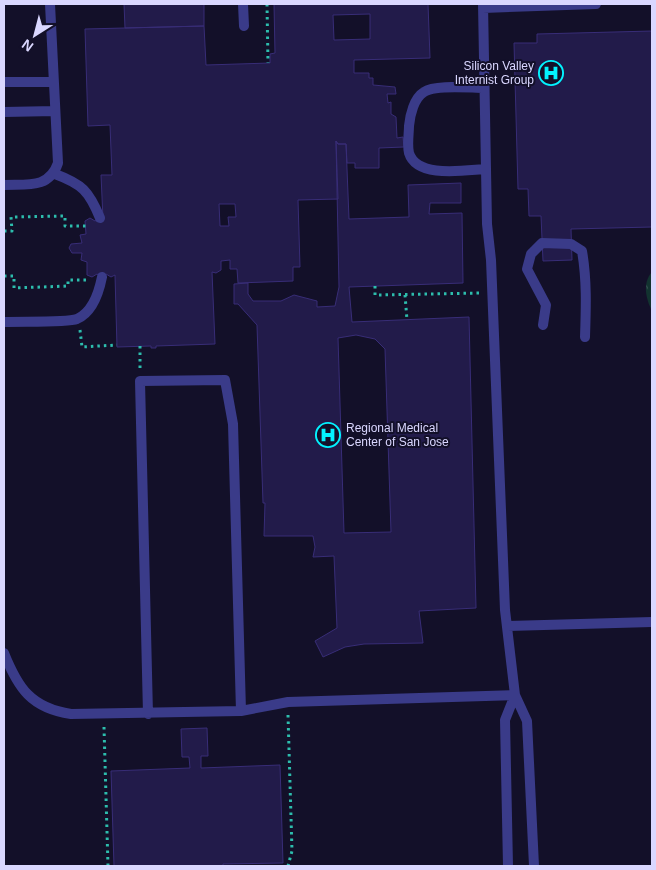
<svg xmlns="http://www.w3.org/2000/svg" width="656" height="870" font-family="Arial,sans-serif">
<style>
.park{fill:url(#park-crowns)}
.building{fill:#221b4a;stroke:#382d77;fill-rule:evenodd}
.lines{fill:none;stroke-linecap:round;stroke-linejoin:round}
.path{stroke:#2dbdad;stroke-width:3;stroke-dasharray:2.5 4;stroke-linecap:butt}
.lane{stroke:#3a3b89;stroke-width:10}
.labels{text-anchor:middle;stroke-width:4;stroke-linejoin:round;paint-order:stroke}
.poi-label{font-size:12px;fill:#dad7ff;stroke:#131029;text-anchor:end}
</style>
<defs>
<pattern id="park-crowns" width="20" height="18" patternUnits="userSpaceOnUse" patternTransform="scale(1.25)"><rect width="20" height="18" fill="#123330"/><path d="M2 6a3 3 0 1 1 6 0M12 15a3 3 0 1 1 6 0" fill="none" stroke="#34504f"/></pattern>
</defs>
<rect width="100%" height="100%" fill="#131029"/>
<!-- park -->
<path class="park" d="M652 272V311C646 299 642 283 652 272Z"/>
<!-- building -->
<path class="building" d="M124 4H204V26L125 28Z
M274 4H428L430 58 354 60V73H369V78H373V85L395 87 396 94H387L388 103 391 102V114L396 117 397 138 403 137 404 147 379 148V168H355V163H347L346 144H338L336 141 338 199 298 200 300 267H293V281L238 283 237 269H230V260L221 261V270L216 273 212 272 215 344 156 346V348H151V346L117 347 115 275 111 277 106 274 102 277 97 274 92 277 87 275V262L81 260 82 253H72L69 248 71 244 82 243 80 235 86 234 85 221 90 218 95 221 100 218 103 219 101 175H112L110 125 88 126 85 29 204 26 206 65 270 63V54L275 53ZM370 14V39L334 40 333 15ZM219 204H235L236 217H228L229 226H220Z
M652 31V227L571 229 572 260 543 261 541 216H529L528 189H518L514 43H537V34Z
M336 141 338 144H346L349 219 409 217 408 185 461 183V203H430L429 214 462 213 463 283 349 287 352 322 469 317 476 608 419 611 423 643 364 644 345 647 323 657 315 641 337 628 334 556 313 557 315 547 313 536H264L265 503H263L257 325 238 304H234V284L248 283V294L253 301H281L294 295 317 301V307L335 306 339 287ZM356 335 375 339 385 349 391 532 344 533 338 338Z
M207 728 208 756H201V768L280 765 283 863 223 864V866H114L111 771 190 768 189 757H182L181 729Z"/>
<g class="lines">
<!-- path -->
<path class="path" d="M267 4 268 63
M4 231H12L11 217 65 216V226H86
M4 276H14V288L68 286V280H86
M375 286V295L481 293
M405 295 407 320
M80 330 82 347 117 345
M140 346V368
M288 715 292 851 288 866
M104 727 108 866"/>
<!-- lane -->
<path class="lane" d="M243 4 244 26
M483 4 487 224 491 260 505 610 515 695 527 721 534 866
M483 8 596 4
M4 82H54
M484 88C470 88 435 84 424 92 414 98 410 115 409 126 409 133 407 145 409 153 417 179 466 170 486 169
M4 112 55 111
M55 174C82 184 89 191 100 218
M4 185C27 184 49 189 58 163L50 4
M4 322C19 321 66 323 77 319 93 312 99 292 102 277
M543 325 546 305 527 269 531 254 542 243 571 244 582 251C587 280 586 308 585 337
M507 626 652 622
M4 653C18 688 31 708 71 714L241 711 288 702 515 695
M148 714 140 381 225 380 233 424 241 711
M508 866 505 720 515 695"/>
</g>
<!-- icons -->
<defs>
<symbol id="hospital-ring" viewBox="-11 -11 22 22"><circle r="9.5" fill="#131029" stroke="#03f3ff" stroke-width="1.5"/><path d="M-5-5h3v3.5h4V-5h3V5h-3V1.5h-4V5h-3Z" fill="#03f3ff"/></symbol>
</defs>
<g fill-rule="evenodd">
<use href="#hospital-ring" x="537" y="59" width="28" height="28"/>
<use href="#hospital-ring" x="314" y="421" width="28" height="28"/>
</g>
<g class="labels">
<!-- poi labels -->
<g class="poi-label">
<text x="534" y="70">Silicon Valley<tspan x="534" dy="14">Internist Group</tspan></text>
<text x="346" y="432" text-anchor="start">Regional Medical<tspan x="346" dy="14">Center of San Jose</tspan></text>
</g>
</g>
<!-- border -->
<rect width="656" height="870" fill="none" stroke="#dad7ff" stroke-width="10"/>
<!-- north arrow -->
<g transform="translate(35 35) rotate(216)" stroke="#131029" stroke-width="4" paint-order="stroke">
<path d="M0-4L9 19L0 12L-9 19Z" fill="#dad7ff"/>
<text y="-8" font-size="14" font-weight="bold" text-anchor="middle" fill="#dad7ff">N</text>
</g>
</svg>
